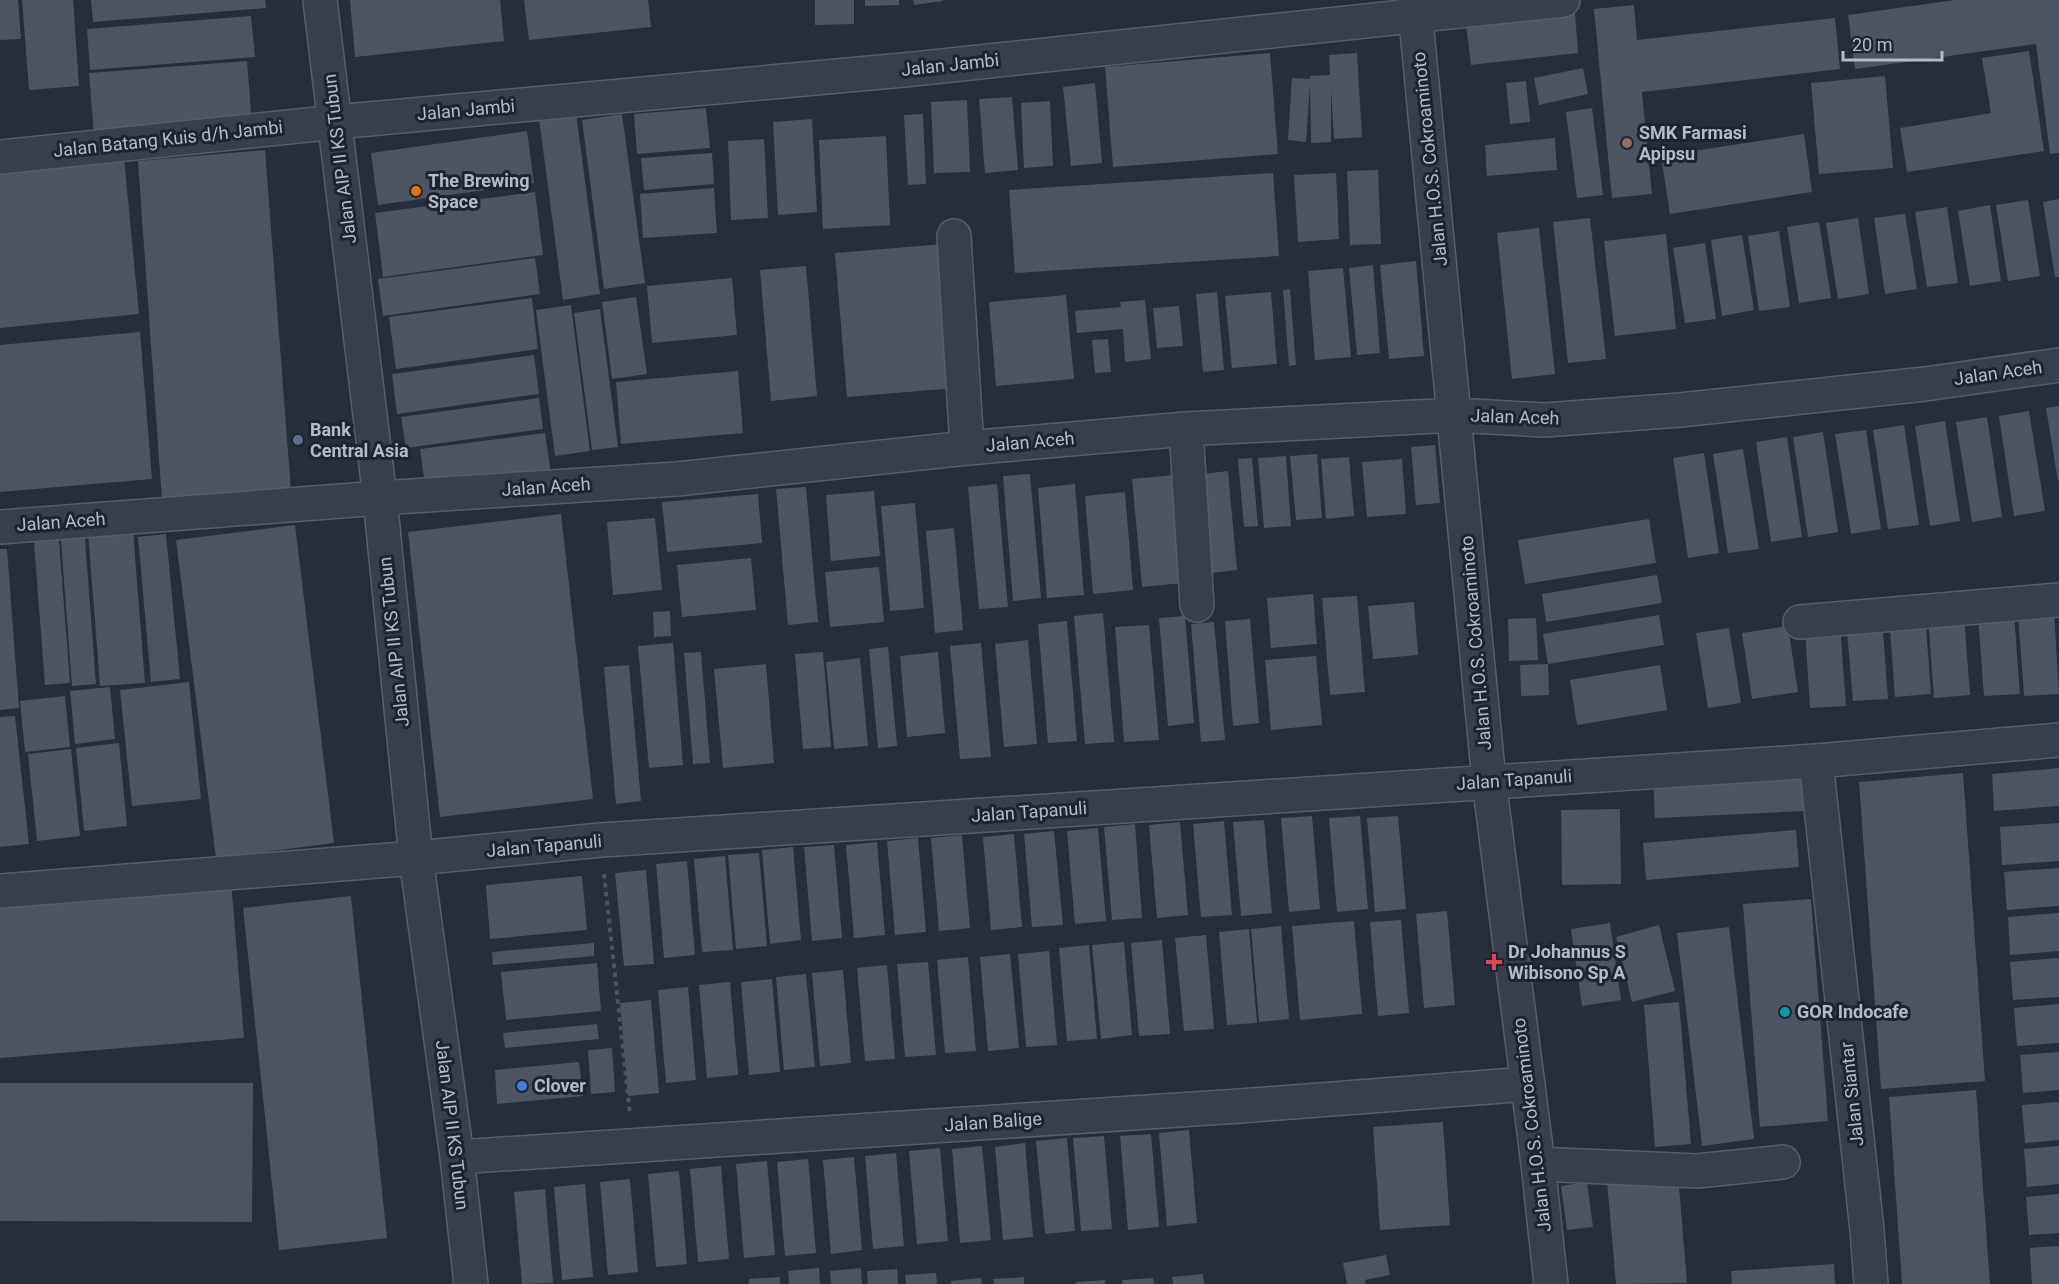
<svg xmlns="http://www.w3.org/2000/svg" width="2059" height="1284" font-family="Roboto,sans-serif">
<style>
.building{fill:#4b5563}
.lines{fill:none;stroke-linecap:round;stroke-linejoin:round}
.minor-casing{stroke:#575e69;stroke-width:36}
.path{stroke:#47585b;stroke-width:4;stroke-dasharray:4.5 4.5;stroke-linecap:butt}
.minor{stroke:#39404b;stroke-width:33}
.education-dot{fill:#8d6e63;stroke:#1e2530;stroke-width:2}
.food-dot{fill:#e8710a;stroke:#1e2530;stroke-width:2}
.service-dot{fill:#5c6f8a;stroke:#1e2530;stroke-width:2}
.health-dot{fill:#e0444e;stroke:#1e2530;stroke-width:2}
.culture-dot{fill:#0f9aa8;stroke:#1e2530;stroke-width:2}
.shop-dot{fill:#3f7fe0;stroke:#1e2530;stroke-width:2}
.labels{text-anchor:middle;stroke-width:6;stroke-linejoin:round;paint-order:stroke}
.street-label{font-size:18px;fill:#b4bbc6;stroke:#1e2530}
.poi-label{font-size:18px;font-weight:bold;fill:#b4bbc6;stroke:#1e2530;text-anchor:start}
</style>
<rect width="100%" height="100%" fill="#252e3b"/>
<!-- building -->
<path class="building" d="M0 0H18L21 39 0 40Z
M22 0H73L79 86 29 90Z
M91 0H265L266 8 93 22Z
M350 0H500L504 41 355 57Z
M524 0H648L651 27 529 40Z
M815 0H854V24L815 25Z
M865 0H899V5L865 6Z
M913 0H943V1L914 5Z
M1955 0H2059V153L2050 154 2036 44 1855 69 1848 15Z
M1634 5 1637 40 1835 18 1840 69 1642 92 1652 194 1612 198 1594 9Z
M1575 13 1578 53 1471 65 1466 25Z
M251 16 255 57 90 70 87 29Z
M2029 51 2044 151 1907 172 1900 128 1991 113 1982 58Z
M1270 53 1278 154 1113 167 1105 67Z
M1357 53 1362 137 1334 139 1331 89V142L1311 143 1310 85 1306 142 1288 140 1292 78 1310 79V76L1330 75 1329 55Z
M247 61 252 124 94 137 89 73Z
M1583 68 1588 94 1539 105 1534 78Z
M1885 76 1893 168 1819 174 1811 83Z
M1526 81 1530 122 1510 124 1506 83Z
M1095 83 1102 163 1071 166 1063 87Z
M1012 97 1018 170 985 173 979 99Z
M967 100 970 172 934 173 931 102Z
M1050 101 1053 166 1024 168 1021 103Z
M575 105 600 294 563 300 538 111Z
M706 108 710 148 637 154 634 114Z
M1592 108 1603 195 1577 198 1566 112Z
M622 114 645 283 604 289 582 120Z
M923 114 926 184 908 185 904 115Z
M812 119 817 212 778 215 773 122Z
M527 131 534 183 378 205 371 153Z
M1804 134 1812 192 1670 214 1661 156Z
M886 136 890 225 823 229 819 140Z
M1555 138 1557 170 1487 176 1485 145Z
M764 139 768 218 731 220 728 141Z
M265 150 291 491 162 501 138 161Z
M712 153 714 184 644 190 641 158Z
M124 158 139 314 0 328V170Z
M1378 170 1381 244 1350 245 1347 171Z
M1273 173 1279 256 1015 273 1009 190Z
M1336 173 1339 239 1298 242 1294 175Z
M714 188 717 233 643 238 640 194Z
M535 192 543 255 383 277 375 213Z
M2059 199V277H2055L2043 202Z
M2028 200 2040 276 2008 281 1996 205Z
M1990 205 2001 281 1970 286 1958 211Z
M1947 207 1958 283 1927 287 1915 212Z
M1905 214 1917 289 1885 294 1874 218Z
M1590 218 1606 359 1568 363 1553 222Z
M1858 218 1869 294 1838 299 1826 223Z
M1819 222 1831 298 1799 303 1787 227Z
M1539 228 1555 374 1512 379 1497 233Z
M1779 231 1790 307 1759 311 1748 236Z
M1666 234 1676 329 1615 336 1604 241Z
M1742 235 1754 310 1722 316 1711 240Z
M1705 243 1716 319 1685 323 1673 248Z
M943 244 956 388 847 397 835 253Z
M535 258 540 294 383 316 378 279Z
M1416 261 1424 356 1389 359 1380 265Z
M1373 265 1380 353 1357 355 1349 268Z
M806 266 817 396 771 401 760 270Z
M1343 268 1351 357 1315 360 1308 271Z
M732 278 737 335 652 343 647 286Z
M1290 289 1296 365 1289 366 1283 290Z
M1217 292 1224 370 1203 372 1196 294Z
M1271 292 1277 364 1232 368 1225 296Z
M1066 295 1074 379 996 386 989 302Z
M636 297 647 374 612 379 602 302Z
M532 298 538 349 396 369 389 317Z
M1145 300 1151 359 1125 362 1123 329 1077 333 1075 311 1121 307 1120 302Z
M571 305 590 451 555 456 536 310Z
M1179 306 1183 346 1157 348 1153 308Z
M600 309 618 447 592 450 574 313Z
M140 332 152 479 0 492V345Z
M1108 339 1111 372 1095 373 1092 340Z
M534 355 539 394 397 414 392 374Z
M738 371 743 433 621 444 616 382Z
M539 398 543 429 406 448 401 417Z
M2059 406V481H2058L2046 408Z
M2029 411 2045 511 2014 516 1999 416Z
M1987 417 2002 517 1972 522 1956 422Z
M1945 421 1960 521 1930 526 1915 426Z
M1904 425 1919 525 1888 529 1873 430Z
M1866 430 1881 529 1851 534 1835 434Z
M1823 432 1838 532 1808 537 1793 437Z
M545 433 551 474 426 492 420 449Z
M1787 437 1802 537 1771 542 1756 442Z
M1435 445 1440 503 1416 505 1411 447Z
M1743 449 1759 549 1728 553 1713 454Z
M1704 453 1719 553 1688 558 1673 458Z
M1317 454 1322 518 1296 520 1290 456Z
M1286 456 1291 526 1264 528 1258 458Z
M1349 457 1354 516 1326 519 1321 459Z
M1252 458 1258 526 1244 527 1238 459Z
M1402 459 1406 514 1367 517 1362 462Z
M1228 471 1237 570 1211 573 1203 474Z
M1030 474 1041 598 1013 601 1003 476Z
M1174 475 1183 583 1142 587 1132 479Z
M997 484 1008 607 979 609 968 487Z
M1075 484 1084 595 1047 598 1038 488Z
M806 487 818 622 788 625 776 489Z
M874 491 880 556 831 561 826 495Z
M1125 492 1133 590 1093 594 1085 496Z
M758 494 762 543 667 552 662 502Z
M915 503 924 608 890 611 881 506Z
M561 514 593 799 440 817 408 532Z
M655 518 662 590 613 595 607 522Z
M1649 519 1656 563 1525 584 1518 540Z
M295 525 334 843 216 858 176 540Z
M84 526 96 684 72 686 60 528Z
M58 528 70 683 45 685 33 530Z
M954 528 963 630 935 633 926 531Z
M133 530 145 683 100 686 88 533Z
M166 534 180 679 151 682 138 537Z
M0 549H7L19 708 0 710Z
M751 558 756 610 682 617 677 565Z
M879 567 884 622 830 627 825 572Z
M1657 575 1662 603 1546 622 1542 594Z
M1313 594 1317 644 1271 648 1267 598Z
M1357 596 1365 692 1330 695 1322 598Z
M1414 602 1418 655 1373 659 1368 606Z
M670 611 671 636 654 637 653 612Z
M2054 612 2059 694 2024 696 2018 615Z
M1103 613 1114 742 1085 744 1074 616Z
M1925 613 1931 694 1895 697 1889 616Z
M2014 613 2020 694 1984 696 1978 616Z
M1964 614 1970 695 1934 698 1928 617Z
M1659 615 1664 645 1548 664 1549 695 1521 696 1520 665 1548 664 1543 634Z
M1185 616 1194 723 1168 726 1159 618Z
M1882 617 1888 699 1853 701 1846 620Z
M1536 618 1538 660 1509 661 1508 619Z
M1250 619 1259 723 1233 726 1225 621Z
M1067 621 1077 741 1048 743 1038 624Z
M1214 622 1225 740 1201 742 1191 624Z
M1149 625 1159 740 1124 742 1115 627Z
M1840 625 1846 706 1810 708 1805 627Z
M1788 626 1798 692 1752 699 1742 633Z
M1729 628 1741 703 1708 708 1696 633Z
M1028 640 1037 744 1004 747 995 644Z
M673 643 683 765 649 768 638 646Z
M981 643 991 757 960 759 950 646Z
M888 647 897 746 878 748 869 649Z
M701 652 710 763 693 764 684 653Z
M823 652 831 747 803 749 795 654Z
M938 652 945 733 907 737 900 656Z
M1316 656 1322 725 1271 730 1265 660Z
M860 658 868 746 834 749 826 662Z
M766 664 774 763 723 768 714 669Z
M629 665 641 801 616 804 604 667Z
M1660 665 1667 710 1577 725 1570 680Z
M189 682 201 799 132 806 120 690Z
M110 687 115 739 75 744 70 691Z
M65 696 70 747 25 752 20 701Z
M15 716 29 844 0 847V717Z
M119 743 127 826 84 831 76 748Z
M71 749 80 836 37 841 28 754Z
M2059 768V806L1994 811 1992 774Z
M1803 773 1804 811 1655 818 1653 780Z
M1963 773 1985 1081 1881 1089 1859 782Z
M1620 809 1621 884 1562 885 1561 810Z
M1312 816 1320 909 1289 912 1281 818Z
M1360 816 1368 909 1337 912 1329 818Z
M1398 816 1406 909 1375 912 1367 818Z
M1264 820 1272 913 1241 916 1233 822Z
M1224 821 1232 915 1201 917 1193 824Z
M1180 822 1188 915 1157 918 1149 825Z
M2059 823V861L2002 865 2000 827Z
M1135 824 1142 918 1112 920 1104 827Z
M1098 828 1106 921 1075 924 1067 831Z
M1796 830 1799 867 1646 880 1643 843Z
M1054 831 1063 925 1032 927 1024 834Z
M1014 834 1022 927 991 930 983 837Z
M962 835 970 928 939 931 931 838Z
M918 838 926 932 895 935 887 841Z
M877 842 885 935 854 938 846 845Z
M834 845 842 938 812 941 804 847Z
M793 847 801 940 770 944 762 850Z
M759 853 767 946 736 949 728 855Z
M725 856 733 950 702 952 694 859Z
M687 861 695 955 664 958 656 864Z
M2059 868V906L2007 910 2004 872Z
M646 870 654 964 624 966 615 873Z
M582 876 587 930 490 939 486 885Z
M231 881 244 1038 0 1058V900Z
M351 896 387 1238 279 1250 243 908Z
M1811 899 1828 1121 1760 1127 1743 904Z
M1447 911 1455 1005 1424 1008 1416 914Z
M2059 913V951L2010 955 2008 917Z
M1401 920 1409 1013 1378 1016 1370 922Z
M1354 921 1362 1014 1300 1020 1292 926Z
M1610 923 1621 1000 1582 1006 1571 929Z
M1659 925 1675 991 1632 1002 1616 937Z
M1281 926 1289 1019 1259 1022 1251 929Z
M1729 927 1754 1139 1702 1146 1677 933Z
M1249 929 1257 1023 1227 1025 1219 932Z
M1206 935 1214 1029 1184 1031 1175 938Z
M1162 940 1170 1034 1139 1036 1131 943Z
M1124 942 1132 1035 1101 1039 1092 945Z
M594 943V956L493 965 492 952Z
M1089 945 1097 1039 1067 1041 1059 948Z
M1049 951 1057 1045 1026 1047 1018 954Z
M1010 954 1019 1048 988 1051 980 957Z
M968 957 976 1051 945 1053 937 960Z
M2059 958V997L2013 1000 2010 962Z
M928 962 936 1055 905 1057 897 964Z
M597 963 601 1011 506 1020 501 972Z
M887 965 895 1059 865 1061 857 968Z
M843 970 851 1063 820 1066 812 973Z
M806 974 815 1067 784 1070 776 977Z
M772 979 780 1072 749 1075 741 982Z
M730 982 738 1075 707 1078 699 985Z
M688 987 696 1080 666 1083 658 990Z
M651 1000 659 1093 628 1096 620 1003Z
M1679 1002 1691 1144 1655 1147 1644 1005Z
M2059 1004V1043L2017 1046 2014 1008Z
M597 1024 599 1039 505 1048 503 1033Z
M612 1048 615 1092 591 1094 588 1050Z
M2059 1052V1090L2023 1093 2020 1055Z
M579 1062 583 1096 497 1104 495 1070Z
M0 1083H253L252 1222 0 1221Z
M1976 1090 1990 1284H1902L1889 1097Z
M2059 1102V1140L2025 1143 2022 1105Z
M1443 1122 1450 1225 1380 1230 1373 1127Z
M1189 1130 1197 1223 1167 1226 1159 1133Z
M1151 1134 1159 1227 1128 1230 1120 1136Z
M1104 1136 1112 1229 1081 1231 1073 1138Z
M1067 1138 1075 1231 1045 1234 1036 1141Z
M1025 1143 1033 1237 1003 1240 995 1147Z
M982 1146 991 1240 960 1243 952 1149Z
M2059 1146V1184L2027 1187 2024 1149Z
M940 1148 948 1241 917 1244 909 1151Z
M896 1153 904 1246 873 1249 865 1156Z
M854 1157 862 1250 831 1254 823 1160Z
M808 1159 816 1253 785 1256 777 1162Z
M767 1161 775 1255 744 1258 736 1164Z
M721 1166 729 1259 698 1262 690 1169Z
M679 1171 687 1264 656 1267 648 1174Z
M1678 1175 1687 1283 1616 1284 1607 1181Z
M630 1179 638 1272 608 1275 600 1182Z
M1587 1182 1593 1227 1567 1230 1561 1186Z
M585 1184 593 1277 562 1280 554 1187Z
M545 1189 553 1283 522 1284 514 1192Z
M2059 1194V1233L2029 1235 2026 1197Z
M2059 1246V1284H2032L2030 1248Z
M1386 1255 1390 1275 1365 1280 1366 1284H1347L1343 1263Z
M1834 1264 1835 1284H1732L1731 1271Z
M819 1268 820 1284H789L788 1271Z
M861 1268 862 1284H831L830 1271Z
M897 1269 898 1284H868L867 1271Z
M936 1273 937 1284H906L905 1275Z
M1203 1274 1204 1284H1173L1172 1277Z
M780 1277V1284H749V1279Z
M1024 1277V1284H994L993 1279Z
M981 1278 982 1284H951V1281Z
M1153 1278 1154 1284H1123L1122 1280Z
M1105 1280V1284H1076V1282Z"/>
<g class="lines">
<defs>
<path id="minor" d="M320 0 380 498 416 858 457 1157 471 1284
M1414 0 1489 781 1538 1164 1551 1284
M0 157 336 122 914 69 1563 0
M954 236 967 448
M1186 429 1197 605
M0 527 380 498 677 479 967 448 1186 429 1455 415 1544 420 1680 410 1925 384 2059 365
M1800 622 2059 600
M1816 761 1867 1230 1871 1284
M0 891 416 858 601 840 1816 761 2059 740
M457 1157 1240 1106 1528 1084
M1538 1164 1697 1171 1783 1162"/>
</defs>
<!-- minor casing -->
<use href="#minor" class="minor-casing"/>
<!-- path -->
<path class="path" d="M604 874 630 1114"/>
<!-- minor -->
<use href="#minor" class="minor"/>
</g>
<!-- markers -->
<circle class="education-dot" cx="1627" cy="143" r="6"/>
<circle class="food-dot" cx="416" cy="191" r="6"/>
<circle class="service-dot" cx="298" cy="440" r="6"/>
<path class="health-dot" d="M1491 953h6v6h6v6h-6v6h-6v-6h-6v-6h6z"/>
<circle class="culture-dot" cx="1785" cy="1012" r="6"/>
<circle class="shop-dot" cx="522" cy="1086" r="6"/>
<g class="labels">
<!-- street labels -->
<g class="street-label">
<text transform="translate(950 65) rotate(-6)" y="6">Jalan Jambi</text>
<text transform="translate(466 110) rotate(-5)" y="6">Jalan Jambi</text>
<text transform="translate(168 139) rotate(-6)" y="6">Jalan Batang Kuis d/h Jambi</text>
<text transform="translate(340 159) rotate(-97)" y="6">Jalan AIP II KS Tubun</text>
<text transform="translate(1430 159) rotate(-96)" y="6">Jalan H.O.S. Cokroaminoto</text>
<text transform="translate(1998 373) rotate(-8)" y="6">Jalan Aceh</text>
<text transform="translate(1515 417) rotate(2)" y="6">Jalan Aceh</text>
<text transform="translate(1030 442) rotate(-5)" y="6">Jalan Aceh</text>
<text transform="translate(546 487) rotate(-4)" y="6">Jalan Aceh</text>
<text transform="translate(61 522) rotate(-4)" y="6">Jalan Aceh</text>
<text transform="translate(394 642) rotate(-96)" y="6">Jalan AIP II KS Tubun</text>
<text transform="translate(1476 643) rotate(-95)" y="6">Jalan H.O.S. Cokroaminoto</text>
<text transform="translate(1514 780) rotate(-4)" y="6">Jalan Tapanuli</text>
<text transform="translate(1029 812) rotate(-4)" y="6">Jalan Tapanuli</text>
<text transform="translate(544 846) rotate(-5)" y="6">Jalan Tapanuli</text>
<text transform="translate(1852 1094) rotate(-96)" y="6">Jalan Siantar</text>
<text transform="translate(993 1122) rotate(-4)" y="6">Jalan Balige</text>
<text transform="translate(452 1125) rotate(83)" y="6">Jalan AIP II KS Tubun</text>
<text transform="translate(1532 1125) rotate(-97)" y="6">Jalan H.O.S. Cokroaminoto</text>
</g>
<!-- poi labels -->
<g class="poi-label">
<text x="1639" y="139">SMK Farmasi<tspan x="1639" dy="21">Apipsu</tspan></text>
<text x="428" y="187">The Brewing<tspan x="428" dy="21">Space</tspan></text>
<text x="310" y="436">Bank<tspan x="310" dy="21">Central Asia</tspan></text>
<text x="1508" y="958">Dr Johannus S<tspan x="1508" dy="21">Wibisono Sp A</tspan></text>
<text x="1797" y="1018">GOR Indocafe</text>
<text x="534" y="1092">Clover</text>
</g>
</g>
<!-- scale -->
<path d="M1843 51v9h99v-9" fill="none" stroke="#b4bbc6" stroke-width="3"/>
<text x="1852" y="51" font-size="18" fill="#b4bbc6" stroke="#1e2530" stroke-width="4.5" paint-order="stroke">20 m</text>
</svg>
